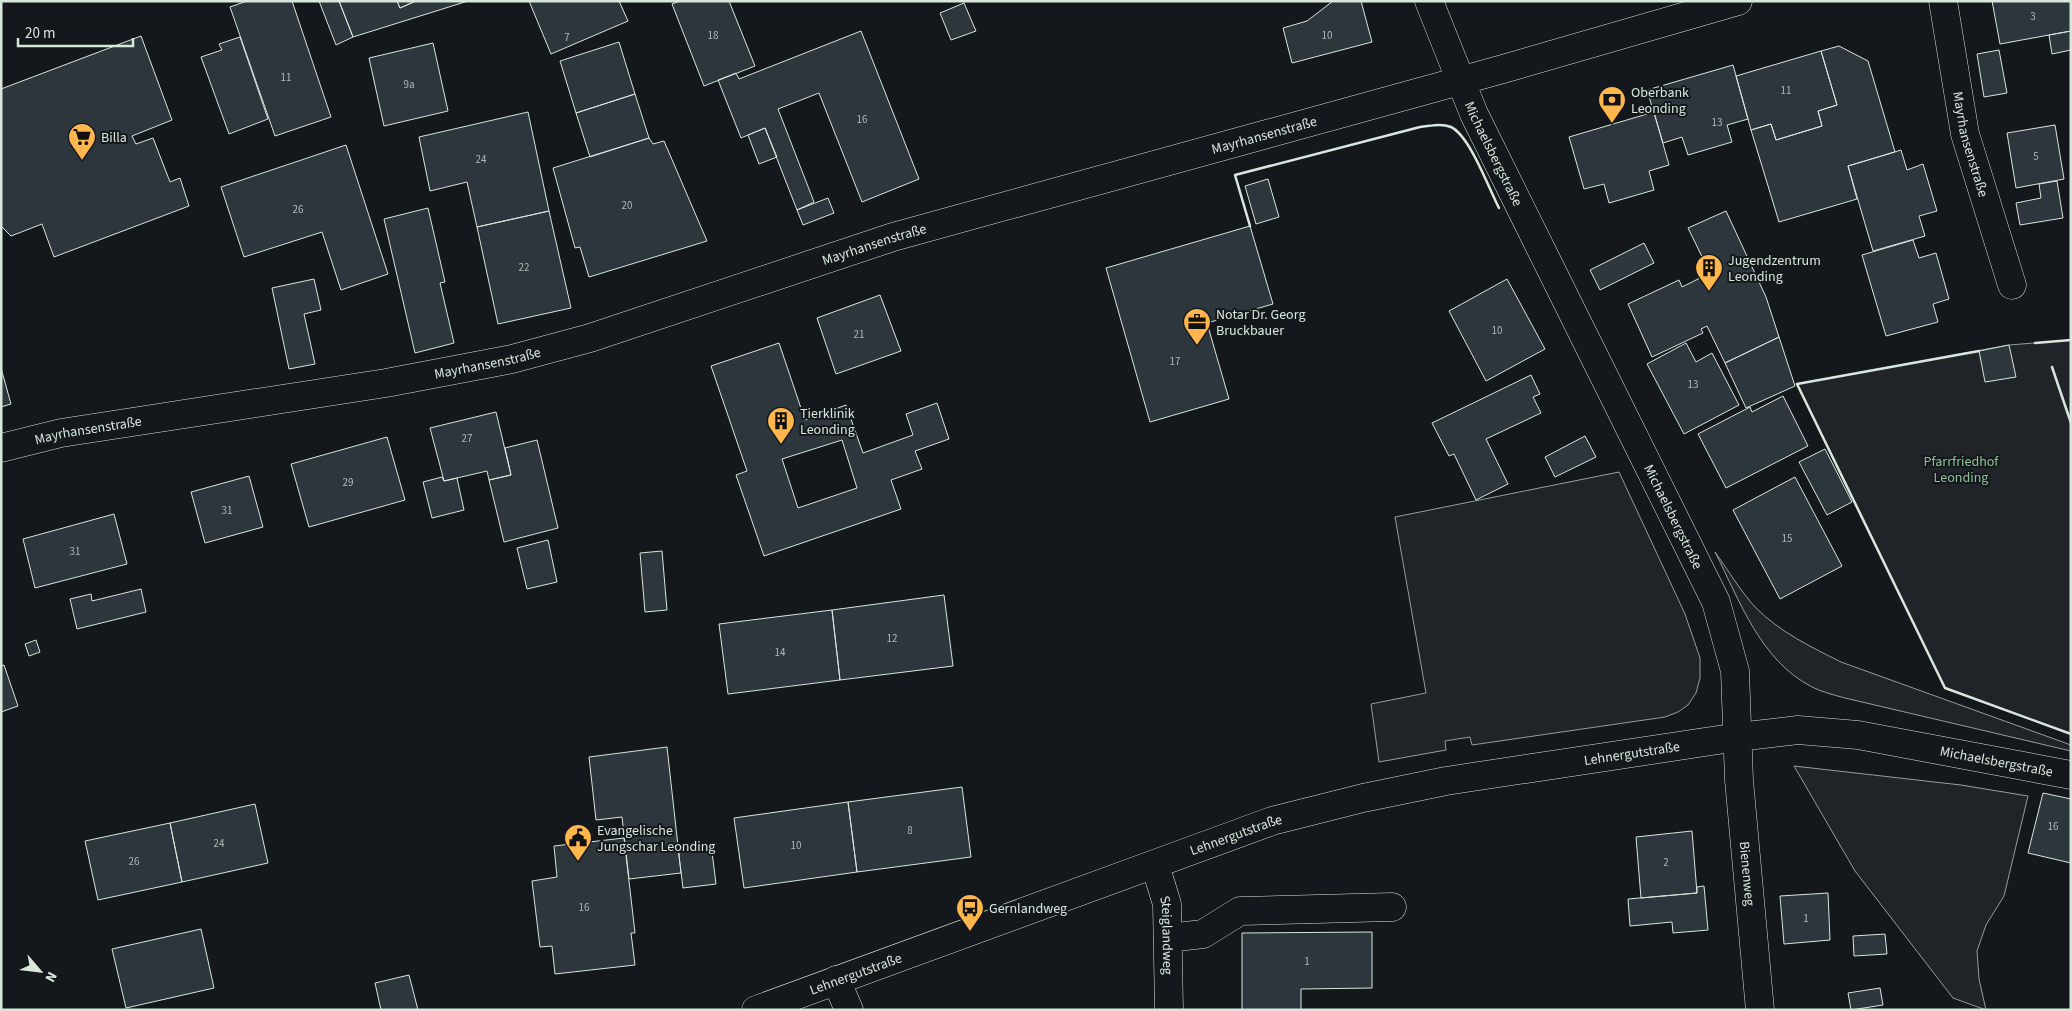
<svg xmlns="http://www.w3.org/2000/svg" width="2072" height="1011" font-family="'Source Sans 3',sans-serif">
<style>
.green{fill:#202428;stroke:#939e99}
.building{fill:#2c363c;stroke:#d8e6dc;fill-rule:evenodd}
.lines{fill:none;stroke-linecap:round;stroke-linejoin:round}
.minor-casing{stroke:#d8e6dc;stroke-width:29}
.minor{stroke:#14181c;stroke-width:28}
.wall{stroke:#d8e6dc;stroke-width:2.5}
.labels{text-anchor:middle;stroke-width:4;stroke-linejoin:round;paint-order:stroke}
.number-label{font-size:11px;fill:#adbab4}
.poi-label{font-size:14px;fill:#d8e6dc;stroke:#14181c;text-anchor:start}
.street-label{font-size:14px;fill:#d8e6dc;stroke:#14181c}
.park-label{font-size:14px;fill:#8ac095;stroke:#14181c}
</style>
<rect width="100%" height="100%" fill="#14181c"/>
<!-- green -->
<path class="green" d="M2071 340V734L1945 688 1797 384 2009 345Z
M1619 472 1685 614 1700 658V678L1696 693 1688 705 1678 712 1665 717 1472 745 1470 737 1445 741 1446 750 1379 762 1371 704 1426 693 1395 517Z
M1715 552C1728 570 1741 592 1756 608 1780 632 1811 647 1841 662L2071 745V751L1845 698C1834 695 1822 692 1812 687 1760 660 1740 601 1715 552Z
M1794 766 1961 785 2028 796 2004 896 1986 925 1977 951 1979 979 1986 1010 1953 998 1855 871Z"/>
<!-- building -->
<path class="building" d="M247 1H292L331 117 275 136 230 7Z
M319 1H339L353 37 336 45Z
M339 1H397L400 8 416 1H468L353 37Z
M397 1H416L400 8Z
M529 1H619L628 21 551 54Z
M680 1H729L755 66 704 86 672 4Z
M1333 1H1361L1372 42 1292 63 1283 28 1307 21Z
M1992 1H2071V31L2000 44Z
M964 3 976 31 951 40 940 13Z
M861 31 919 179 862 202 819 93 778 109 814 202 797 210 765 128 741 138 718 80 736 73 739 79Z
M2071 31V50L2052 54 2049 35Z
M141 36 172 120 132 136 136 144 153 138 170 182 180 178 189 206 54 257 42 224 11 236 1 226V89Z
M240 37 268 119 229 134 201 57 222 50 219 44Z
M619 42 635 94 576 113 560 61Z
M433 43 448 111 384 126 369 58Z
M1839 46 1868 61 1895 152 1848 166 1857 199 1779 222 1751 130 1771 124 1776 140 1822 126 1818 111 1837 105 1821 51Z
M1999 50 2007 93 1984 97 1977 54Z
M1821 51 1837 105 1818 111 1822 126 1776 140 1771 124 1751 130 1736 76Z
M1733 65 1748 119 1727 125 1732 142 1688 155 1682 137 1663 143 1647 90Z
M635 94 649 138 590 157 576 113Z
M528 112 549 211 477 227 467 182 430 191 419 137Z
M1654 112 1669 165 1649 171 1654 190 1609 203 1604 184 1584 189 1569 137Z
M2055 125 2064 179 2016 188 2007 133Z
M765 128 777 157 759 164 748 135Z
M649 138 653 144 664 141 707 241 589 277 580 247 575 248 553 168Z
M346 145 388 274 341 290 322 232 244 257 221 187Z
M1901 150 1907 170 1923 164 1937 211 1919 216 1925 236 1873 251 1848 166Z
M1268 179 1279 217 1256 224 1245 186Z
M2057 181 2063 218 2020 225 2016 203 2041 198 2039 184Z
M828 198 834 213 803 225 797 210Z
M428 208 445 282 440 283 454 343 415 353 384 219Z
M549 211 571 308 498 324 477 227Z
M1726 211 1766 297 1779 337 1725 363 1707 326 1701 329 1703 333 1652 357 1628 304 1679 280 1682 287 1710 273 1688 228Z
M1250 226 1273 304 1207 323 1229 399 1150 422 1106 268Z
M1913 240 1919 258 1936 253 1949 299 1933 304 1938 322 1886 336 1862 255Z
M1644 243 1654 263 1600 290 1590 270Z
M314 279 321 310 304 314 315 364 289 369 272 288Z
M1507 279 1545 349 1486 381 1449 311Z
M880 295 901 351 836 374 817 318Z
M1779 337 1795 386 1746 408 1725 363Z
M779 343 805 420 846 405 863 453 913 435 906 414 937 403 949 439 915 451 922 469 891 480 901 509 764 556 736 475 747 471 711 366ZM842 440 857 488 798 508 782 459Z
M1686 343 1696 362 1712 353 1739 405 1684 434 1647 364Z
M2009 345 2016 377 1985 382 1979 351Z
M1 368 11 404 1 407Z
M1531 375 1540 394 1533 397 1541 413 1486 439 1508 484 1476 500 1454 454 1449 456 1432 423Z
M1783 396 1808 446 1726 488 1698 434 1750 407 1752 412Z
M496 412 511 475 489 480 487 471 444 481 430 428Z
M1585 436 1596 457 1555 477 1545 457Z
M387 437 405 500 309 527 291 464Z
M537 440 558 528 504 542 489 480 511 475 505 448Z
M1825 449 1852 502 1827 515 1799 462Z
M249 476 263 527 205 543 191 492Z
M442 477 444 481 457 478 464 510 432 518 423 482Z
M1795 477 1842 566 1780 599 1733 510Z
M114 514 127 564 35 588 23 539Z
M548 540 557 582 527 589 517 548Z
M662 551 667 610 645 612 640 553Z
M141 589 146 612 77 629 70 599 91 594 92 601Z
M944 595 953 666 840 680 832 610Z
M832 610 840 680 728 694 719 624Z
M36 640 40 652 29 656 25 644Z
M4 665 18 706 1 712V666Z
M667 747 681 873 629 879 622 817 596 820 589 757Z
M962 787 971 857 857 872 848 802Z
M2043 793 2071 799V863L2028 853Z
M848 802 857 872 744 888 734 818Z
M255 804 268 863 182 882 170 823Z
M170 823 182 882 98 900 85 841Z
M1692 831 1697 893 1641 898 1636 837Z
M624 838 635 933H631L635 965 555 974 552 946 540 947 532 881 557 877 554 846Z
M711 844 716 884 683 888 678 848Z
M1704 886 1708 930 1673 933 1672 922 1630 926 1628 899 1697 893V887Z
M1828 893 1830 940 1784 944 1780 896Z
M201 929 214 988 126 1008 112 949Z
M1372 932V988L1301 989V1010H1242V933Z
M1885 934 1887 954 1854 956 1853 936Z
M409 975 418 1010H381L375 983Z
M1880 988 1883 1005 1851 1010 1848 993Z"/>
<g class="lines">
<defs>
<g id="minor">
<path id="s1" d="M1429 1 1474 114 1716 602 1735 671 1739 780 1760 1010"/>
<path id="s2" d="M1943 1 1965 134 2012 285"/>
<path id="s3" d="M1 448 61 433 386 383 512 359 590 338 893 237 1503 69 1738 1"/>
<path id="s4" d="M1155 865 1167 904 1169 1010"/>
<path d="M1168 938 1203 934 1240 911 1392 907"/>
<path d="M836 980 849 1010"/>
<path id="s5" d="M756 1010 1272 821 1363 798 1446 781 1738 737 1798 730 1858 735 2071 775"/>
</g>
</defs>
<!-- minor casing -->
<use href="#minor" class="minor-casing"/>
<!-- minor -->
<use href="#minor" class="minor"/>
<!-- wall -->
<path class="wall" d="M1250 226 1235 175 1420 127C1431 126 1441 123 1451 127 1470 136 1489 189 1499 208
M2035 343 2071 340
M1979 351 1797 384 1945 688 2071 734
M2052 367 2071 423"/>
</g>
<!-- icons -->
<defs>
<symbol id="bank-pin" viewBox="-11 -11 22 30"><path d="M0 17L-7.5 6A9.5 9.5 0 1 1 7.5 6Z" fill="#ffb74d" stroke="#14181c"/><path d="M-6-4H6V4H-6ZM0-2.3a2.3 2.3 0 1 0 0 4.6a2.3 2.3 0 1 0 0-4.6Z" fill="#111"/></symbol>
<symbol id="supermarket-pin" viewBox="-11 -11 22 30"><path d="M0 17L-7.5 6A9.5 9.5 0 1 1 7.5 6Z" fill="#ffb74d" stroke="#14181c"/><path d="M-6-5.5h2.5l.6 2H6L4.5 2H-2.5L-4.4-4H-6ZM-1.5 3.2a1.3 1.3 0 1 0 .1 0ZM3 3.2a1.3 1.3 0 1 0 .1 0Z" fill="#111"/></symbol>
<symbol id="building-pin" viewBox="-11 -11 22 30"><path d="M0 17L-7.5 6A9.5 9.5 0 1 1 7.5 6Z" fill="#ffb74d" stroke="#14181c"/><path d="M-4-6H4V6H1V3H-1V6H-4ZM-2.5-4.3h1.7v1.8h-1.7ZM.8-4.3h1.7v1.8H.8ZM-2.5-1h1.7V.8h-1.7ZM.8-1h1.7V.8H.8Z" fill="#111"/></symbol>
<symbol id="office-pin" viewBox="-11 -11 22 30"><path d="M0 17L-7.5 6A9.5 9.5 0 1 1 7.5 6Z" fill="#ffb74d" stroke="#14181c"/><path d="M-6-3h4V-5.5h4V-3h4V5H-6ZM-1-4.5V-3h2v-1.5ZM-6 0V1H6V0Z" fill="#111"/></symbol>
<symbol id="civic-pin" viewBox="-11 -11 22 30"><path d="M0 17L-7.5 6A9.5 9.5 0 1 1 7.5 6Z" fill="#ffb74d" stroke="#14181c"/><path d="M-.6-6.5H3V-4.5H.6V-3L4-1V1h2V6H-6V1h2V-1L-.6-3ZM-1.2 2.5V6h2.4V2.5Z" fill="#111"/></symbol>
<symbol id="bus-pin" viewBox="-11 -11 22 30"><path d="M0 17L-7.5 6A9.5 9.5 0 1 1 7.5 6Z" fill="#ffb74d" stroke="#14181c"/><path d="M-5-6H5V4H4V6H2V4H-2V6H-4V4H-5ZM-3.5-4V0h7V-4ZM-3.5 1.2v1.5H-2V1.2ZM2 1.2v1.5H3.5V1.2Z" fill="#111"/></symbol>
</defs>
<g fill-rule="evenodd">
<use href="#bank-pin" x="1596" y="84" width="32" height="43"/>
<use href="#supermarket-pin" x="66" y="121" width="32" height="43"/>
<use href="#building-pin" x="1693" y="252" width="32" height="43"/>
<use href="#office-pin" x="1181" y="306" width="32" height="43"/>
<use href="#building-pin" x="765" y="405" width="32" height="43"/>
<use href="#civic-pin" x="562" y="822" width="32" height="43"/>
<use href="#bus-pin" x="954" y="892" width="32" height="43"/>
</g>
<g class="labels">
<!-- number labels -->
<g class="number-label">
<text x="2033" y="20">3</text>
<text x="713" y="39">18</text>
<text x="1327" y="39">10</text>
<text x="567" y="41">7</text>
<text x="286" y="81">11</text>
<text x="409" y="88">9a</text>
<text x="1786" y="94">11</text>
<text x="862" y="123">16</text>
<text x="1717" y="126">13</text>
<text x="2036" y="160">5</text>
<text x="481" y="163">24</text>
<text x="627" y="209">20</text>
<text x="298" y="213">26</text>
<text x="524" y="271">22</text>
<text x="1497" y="334">10</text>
<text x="859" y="338">21</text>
<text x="1175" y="365">17</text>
<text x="1693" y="388">13</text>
<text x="467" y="442">27</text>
<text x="348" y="486">29</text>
<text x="227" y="514">31</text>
<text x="1787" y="542">15</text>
<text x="75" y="555">31</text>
<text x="892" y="642">12</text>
<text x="780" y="656">14</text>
<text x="2053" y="830">16</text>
<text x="910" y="834">8</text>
<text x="219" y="847">24</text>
<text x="796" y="849">10</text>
<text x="134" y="865">26</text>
<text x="1666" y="866">2</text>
<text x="584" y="911">16</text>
<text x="1806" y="922">1</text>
<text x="1307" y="965">1</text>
</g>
<!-- poi labels -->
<g class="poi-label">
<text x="1631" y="97">Oberbank<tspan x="1631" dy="16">Leonding</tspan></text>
<text x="101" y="142">Billa</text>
<text x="1728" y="265">Jugendzentrum<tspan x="1728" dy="16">Leonding</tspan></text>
<text x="1216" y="319">Notar Dr. Georg<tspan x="1216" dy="16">Bruckbauer</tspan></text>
<text x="800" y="418">Tierklinik<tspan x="800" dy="16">Leonding</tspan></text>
<text x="597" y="835">Evangelische<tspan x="597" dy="16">Jungschar Leonding</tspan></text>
<text x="989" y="913">Gernlandweg</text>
</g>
<!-- street labels -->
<g class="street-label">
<text dy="5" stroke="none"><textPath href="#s3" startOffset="1304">Mayrhansenstraße</textPath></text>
<text dy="5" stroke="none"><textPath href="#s2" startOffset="146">Mayrhansenstraße</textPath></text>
<text dy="5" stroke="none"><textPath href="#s1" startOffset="166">Michaelsbergstraße</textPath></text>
<text dy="5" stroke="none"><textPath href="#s3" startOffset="899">Mayrhansenstraße</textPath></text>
<text dy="5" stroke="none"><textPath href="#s3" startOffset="494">Mayrhansenstraße</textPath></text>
<text dy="5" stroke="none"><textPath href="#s3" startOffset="89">Mayrhansenstraße</textPath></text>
<text dy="5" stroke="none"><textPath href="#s1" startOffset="571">Michaelsbergstraße</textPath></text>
<text dy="5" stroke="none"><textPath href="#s5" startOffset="916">Lehnergutstraße</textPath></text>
<text dy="5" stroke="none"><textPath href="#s5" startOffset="1285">Michaelsbergstraße</textPath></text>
<text dy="5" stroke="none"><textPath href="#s5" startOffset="511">Lehnergutstraße</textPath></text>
<text dy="5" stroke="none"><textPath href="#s1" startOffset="941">Bienenweg</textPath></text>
<text dy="5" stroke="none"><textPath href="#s4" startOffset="72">Steiglandweg</textPath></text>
<text dy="5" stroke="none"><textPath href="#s5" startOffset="106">Lehnergutstraße</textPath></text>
</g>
<!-- park labels -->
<g class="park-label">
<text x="1961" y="466">Pfarrfriedhof<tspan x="1961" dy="16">Leonding</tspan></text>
</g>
</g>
<!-- border -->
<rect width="2072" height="1011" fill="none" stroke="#d8e6dc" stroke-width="5"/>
<!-- north arrow -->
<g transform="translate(40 971) rotate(118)" stroke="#14181c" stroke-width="4" paint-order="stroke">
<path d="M0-4L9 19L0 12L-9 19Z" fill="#d8e6dc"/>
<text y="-8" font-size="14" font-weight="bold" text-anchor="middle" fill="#d8e6dc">N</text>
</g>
<!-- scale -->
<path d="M18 38v8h115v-8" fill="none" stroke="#d8e6dc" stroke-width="2.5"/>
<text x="25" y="38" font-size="15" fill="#d8e6dc" stroke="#14181c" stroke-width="4" paint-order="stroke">20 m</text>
</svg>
